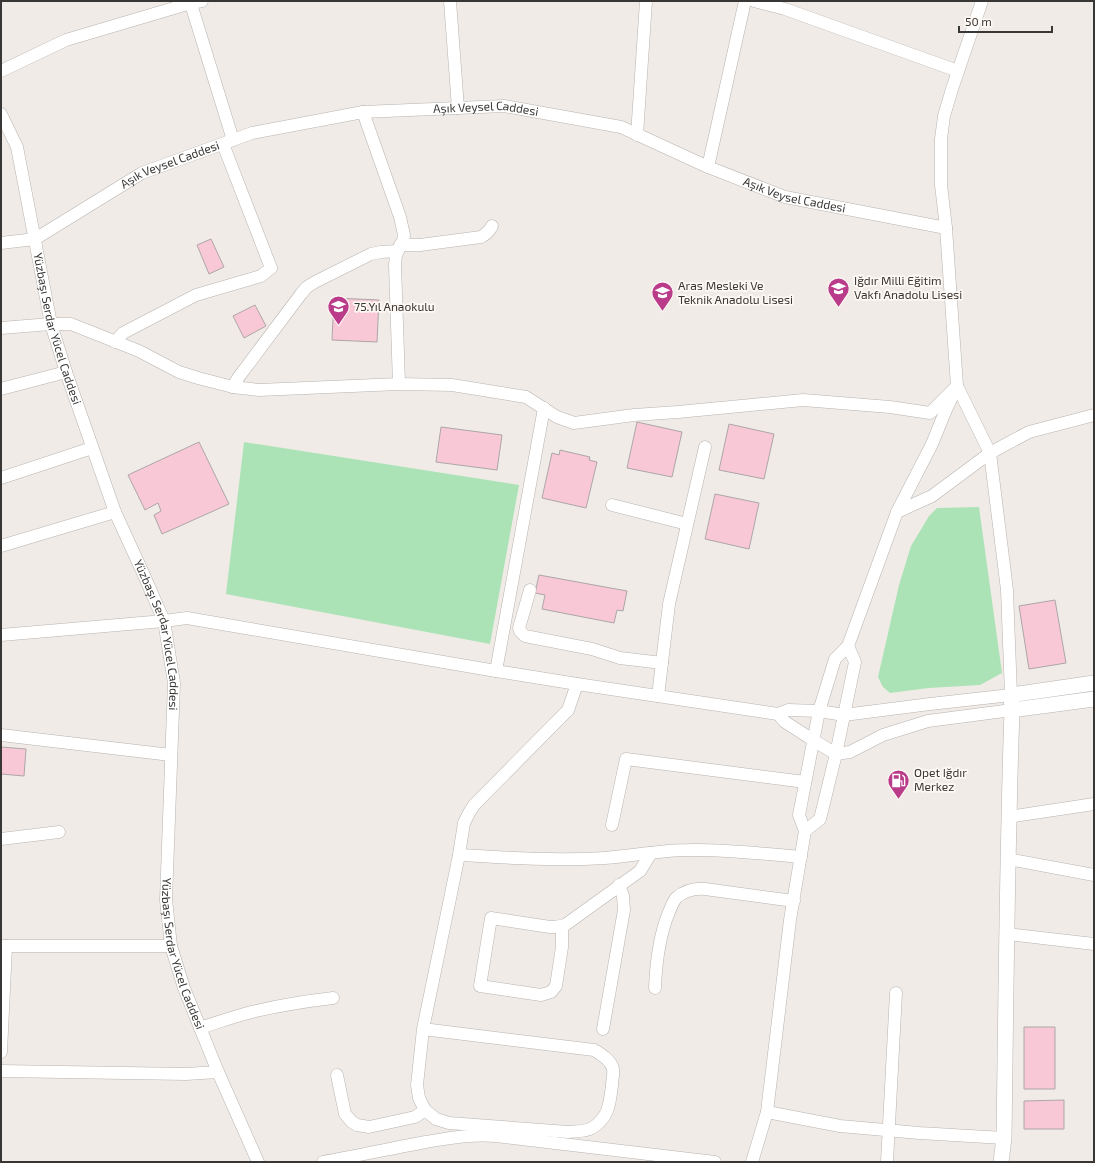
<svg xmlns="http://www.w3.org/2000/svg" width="1095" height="1163" font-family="'Exo 2',sans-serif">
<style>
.green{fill:#ace3b6}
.building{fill:#f9c8d7;stroke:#aca6a8}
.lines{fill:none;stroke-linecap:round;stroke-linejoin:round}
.minor-casing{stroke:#b8b3af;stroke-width:13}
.major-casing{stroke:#b8b3af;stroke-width:16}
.minor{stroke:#fff;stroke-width:12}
.major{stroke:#fff;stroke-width:15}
.labels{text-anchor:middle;stroke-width:3.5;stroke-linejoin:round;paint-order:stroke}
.street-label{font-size:12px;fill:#393735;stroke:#fef9f4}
.poi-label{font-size:12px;fill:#393735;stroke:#fef9f4;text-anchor:start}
</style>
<rect width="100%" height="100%" fill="#f1ebe7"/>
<!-- green -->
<path class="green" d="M244 442 519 485 490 644 226 594Z
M979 507 1002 673 980 685 929 688 890 693 883 687 878 677 899 585 911 546 929 516 937 508Z"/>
<!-- building -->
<path class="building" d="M211 239 224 267 209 274 197 245Z
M334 298 379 300 377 342 332 340Z
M255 305 266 326 244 338 233 316Z
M637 422 682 432 672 477 627 468Z
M729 424 774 434 764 479 719 470Z
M441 427 502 435 497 470 436 462Z
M199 442 229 504 162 534 154 515 161 511 158 503 145 510 128 475Z
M560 450 590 457 589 460 597 462 586 508 542 498 552 453 559 455Z
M715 494 759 503 749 549 705 539Z
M539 575 627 591 623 611 617 610 614 623 542 609 545 595 535 593Z
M1055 600 1066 663 1029 669 1019 606Z
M1 747 26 749 24 776 1 774Z
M1024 1027H1055V1089H1024Z
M1064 1100V1129H1024V1101Z"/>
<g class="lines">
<defs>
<g id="minor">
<path d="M190 1 233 140"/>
<path d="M450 1 458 108"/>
<path d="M754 1 785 9 958 71"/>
<path d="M1 71 66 40 191 3 202 1"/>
<path d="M363 112 400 217 404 235 403 241 396 255 395 265 399 384"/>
<path id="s1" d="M1 114 17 147 51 324 66 372 115 512 143 573 164 621 174 683 166 900 171 946 184 988 218 1072 258 1162"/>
<path d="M637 135 646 1"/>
<path d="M708 167 745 1"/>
<path id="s2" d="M1 243 35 239 142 173 252 133 363 112 504 106 621 127 708 167 785 197 946 228"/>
<path d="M400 245H420L481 237C486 234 489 232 492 226"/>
<path d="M1 328 51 324H71L139 351 179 372 198 378 233 387 259 390 399 384 452 385 526 397 557 417 574 423 634 415 678 412 803 400 890 407 930 413 957 386 990 453 1007 590 1011 695 930 704 844 715 819 711 788 710 778 714 577 684 496 671 187 618 164 621 1 635"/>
<path d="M115 342 123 333 196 295 261 276 271 268 223 144"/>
<path d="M233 387 238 378 301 294 307 287 315 282 371 254 381 252 397 251"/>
<path d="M1 389 66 372"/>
<path d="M1 478 92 448"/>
<path d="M612 505 687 524"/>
<path d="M897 512 932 496 990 453 1029 432 1094 415"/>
<path d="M1 546 115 512"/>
<path d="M530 590 519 628 520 631 525 636 592 649 620 658 662 663"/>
<path d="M496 671 544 408"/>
<path d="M658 696 669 604 705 447"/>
<path d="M778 714 785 722 813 740 836 754 850 752 883 735 928 721 1012 710"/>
<path d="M1 735 171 755"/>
<path d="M1008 817 1094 804"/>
<path d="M612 825 626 759 805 782"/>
<path d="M805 831 820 819 836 754 855 662 848 646"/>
<path d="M1 839 59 832"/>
<path d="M459 855C508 858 556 861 605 858 633 856 661 850 689 850 726 849 764 854 801 857"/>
<path d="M1008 859 1094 875"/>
<path d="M561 926 562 932V947L556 986 551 992 541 995 480 986 491 918 550 927H555L565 925 640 871 651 853"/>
<path d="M1007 934 1094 944"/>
<path d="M1 946H171"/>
<path d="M655 988C656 962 659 936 669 912 671 907 673 902 676 898 684 891 694 888 705 889L794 901"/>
<path d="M200 1028C219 1022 237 1015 256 1011 282 1005 307 1001 333 998"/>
<path d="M423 1029 594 1050C601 1054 611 1060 613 1069 614 1074 612 1080 612 1085 610 1102 609 1118 592 1128 585 1132 576 1131 568 1132L449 1123 436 1119 425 1110 419 1098 417 1085 423 1029 459 855 464 823 469 813 474 805 568 710 577 684"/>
<path d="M603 1029 624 910 623 896 619 885"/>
<path d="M1 1052 6 946"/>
<path d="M1 1071 186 1074 218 1072"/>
<path d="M337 1075 345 1114 352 1122 357 1125 369 1127 415 1117 425 1110"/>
<path d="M767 1112 840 1126 919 1133 1004 1138"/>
<path d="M323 1162C358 1156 392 1148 426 1142 450 1138 472 1134 496 1136L715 1162"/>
<path d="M752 1162 767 1112 790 920 805 831 799 815 819 711 835 659 848 646 897 512 932 444 945 412 957 386 946 228 941 185V139L944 116 952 89 982 1"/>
<path d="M887 1162 896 993"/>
</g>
<path id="major" d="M1012 710 1094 699
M1001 1162 1004 1138C1006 995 1007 853 1012 710L1011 695 1094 683"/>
</defs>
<!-- minor casing -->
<use href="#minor" class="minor-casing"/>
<!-- major casing -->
<use href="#major" class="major-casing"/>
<!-- minor -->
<use href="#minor" class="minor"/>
<!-- major -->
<use href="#major" class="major"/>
</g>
<!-- icons -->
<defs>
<symbol id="school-pin" viewBox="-11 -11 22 30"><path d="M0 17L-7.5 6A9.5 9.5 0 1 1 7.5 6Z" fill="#b93b89" stroke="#fef9f4"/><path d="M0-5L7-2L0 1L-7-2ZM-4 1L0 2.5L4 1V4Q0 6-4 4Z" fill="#fff"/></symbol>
<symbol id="fuel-pin" viewBox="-11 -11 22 30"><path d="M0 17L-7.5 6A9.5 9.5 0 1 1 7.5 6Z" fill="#b93b89" stroke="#fef9f4"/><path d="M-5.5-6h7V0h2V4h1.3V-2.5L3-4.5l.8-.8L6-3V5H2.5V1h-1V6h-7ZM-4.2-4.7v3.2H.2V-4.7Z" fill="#fff"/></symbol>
</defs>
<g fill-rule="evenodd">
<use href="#school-pin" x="826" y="276" width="25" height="34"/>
<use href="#school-pin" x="650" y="280" width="25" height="34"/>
<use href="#school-pin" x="326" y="294" width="25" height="34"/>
<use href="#fuel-pin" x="886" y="768" width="25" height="34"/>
</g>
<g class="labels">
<!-- street labels -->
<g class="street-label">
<text dy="4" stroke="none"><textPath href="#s2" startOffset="513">Aşık Veysel Caddesi</textPath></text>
<text dy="4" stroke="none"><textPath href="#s2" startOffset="189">Aşık Veysel Caddesi</textPath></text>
<text dy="4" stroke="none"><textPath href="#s2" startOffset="837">Aşık Veysel Caddesi</textPath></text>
<text dy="4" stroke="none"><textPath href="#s1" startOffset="223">Yüzbaşı Serdar Yücel Caddesi</textPath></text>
<text dy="4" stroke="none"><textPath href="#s1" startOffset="547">Yüzbaşı Serdar Yücel Caddesi</textPath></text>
<text dy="4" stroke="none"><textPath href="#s1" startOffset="871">Yüzbaşı Serdar Yücel Caddesi</textPath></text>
</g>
<!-- poi labels -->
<g class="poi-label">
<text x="854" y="285">Iğdır Milli Eğitim<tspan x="854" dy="14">Vakfı Anadolu Lisesi</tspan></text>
<text x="678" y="290">Aras Mesleki Ve<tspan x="678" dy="14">Teknik Anadolu Lisesi</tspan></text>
<text x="354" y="311">75.Yıl Anaokulu</text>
<text x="914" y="777">Opet Iğdır<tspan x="914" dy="14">Merkez</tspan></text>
</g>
</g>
<!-- border -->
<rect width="1095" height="1163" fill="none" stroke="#393735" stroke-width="4"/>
<!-- scale -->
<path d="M959 26v6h93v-6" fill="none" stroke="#393735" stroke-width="2"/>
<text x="965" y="26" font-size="12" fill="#393735" stroke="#fef9f4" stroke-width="3" paint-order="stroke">50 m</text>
</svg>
